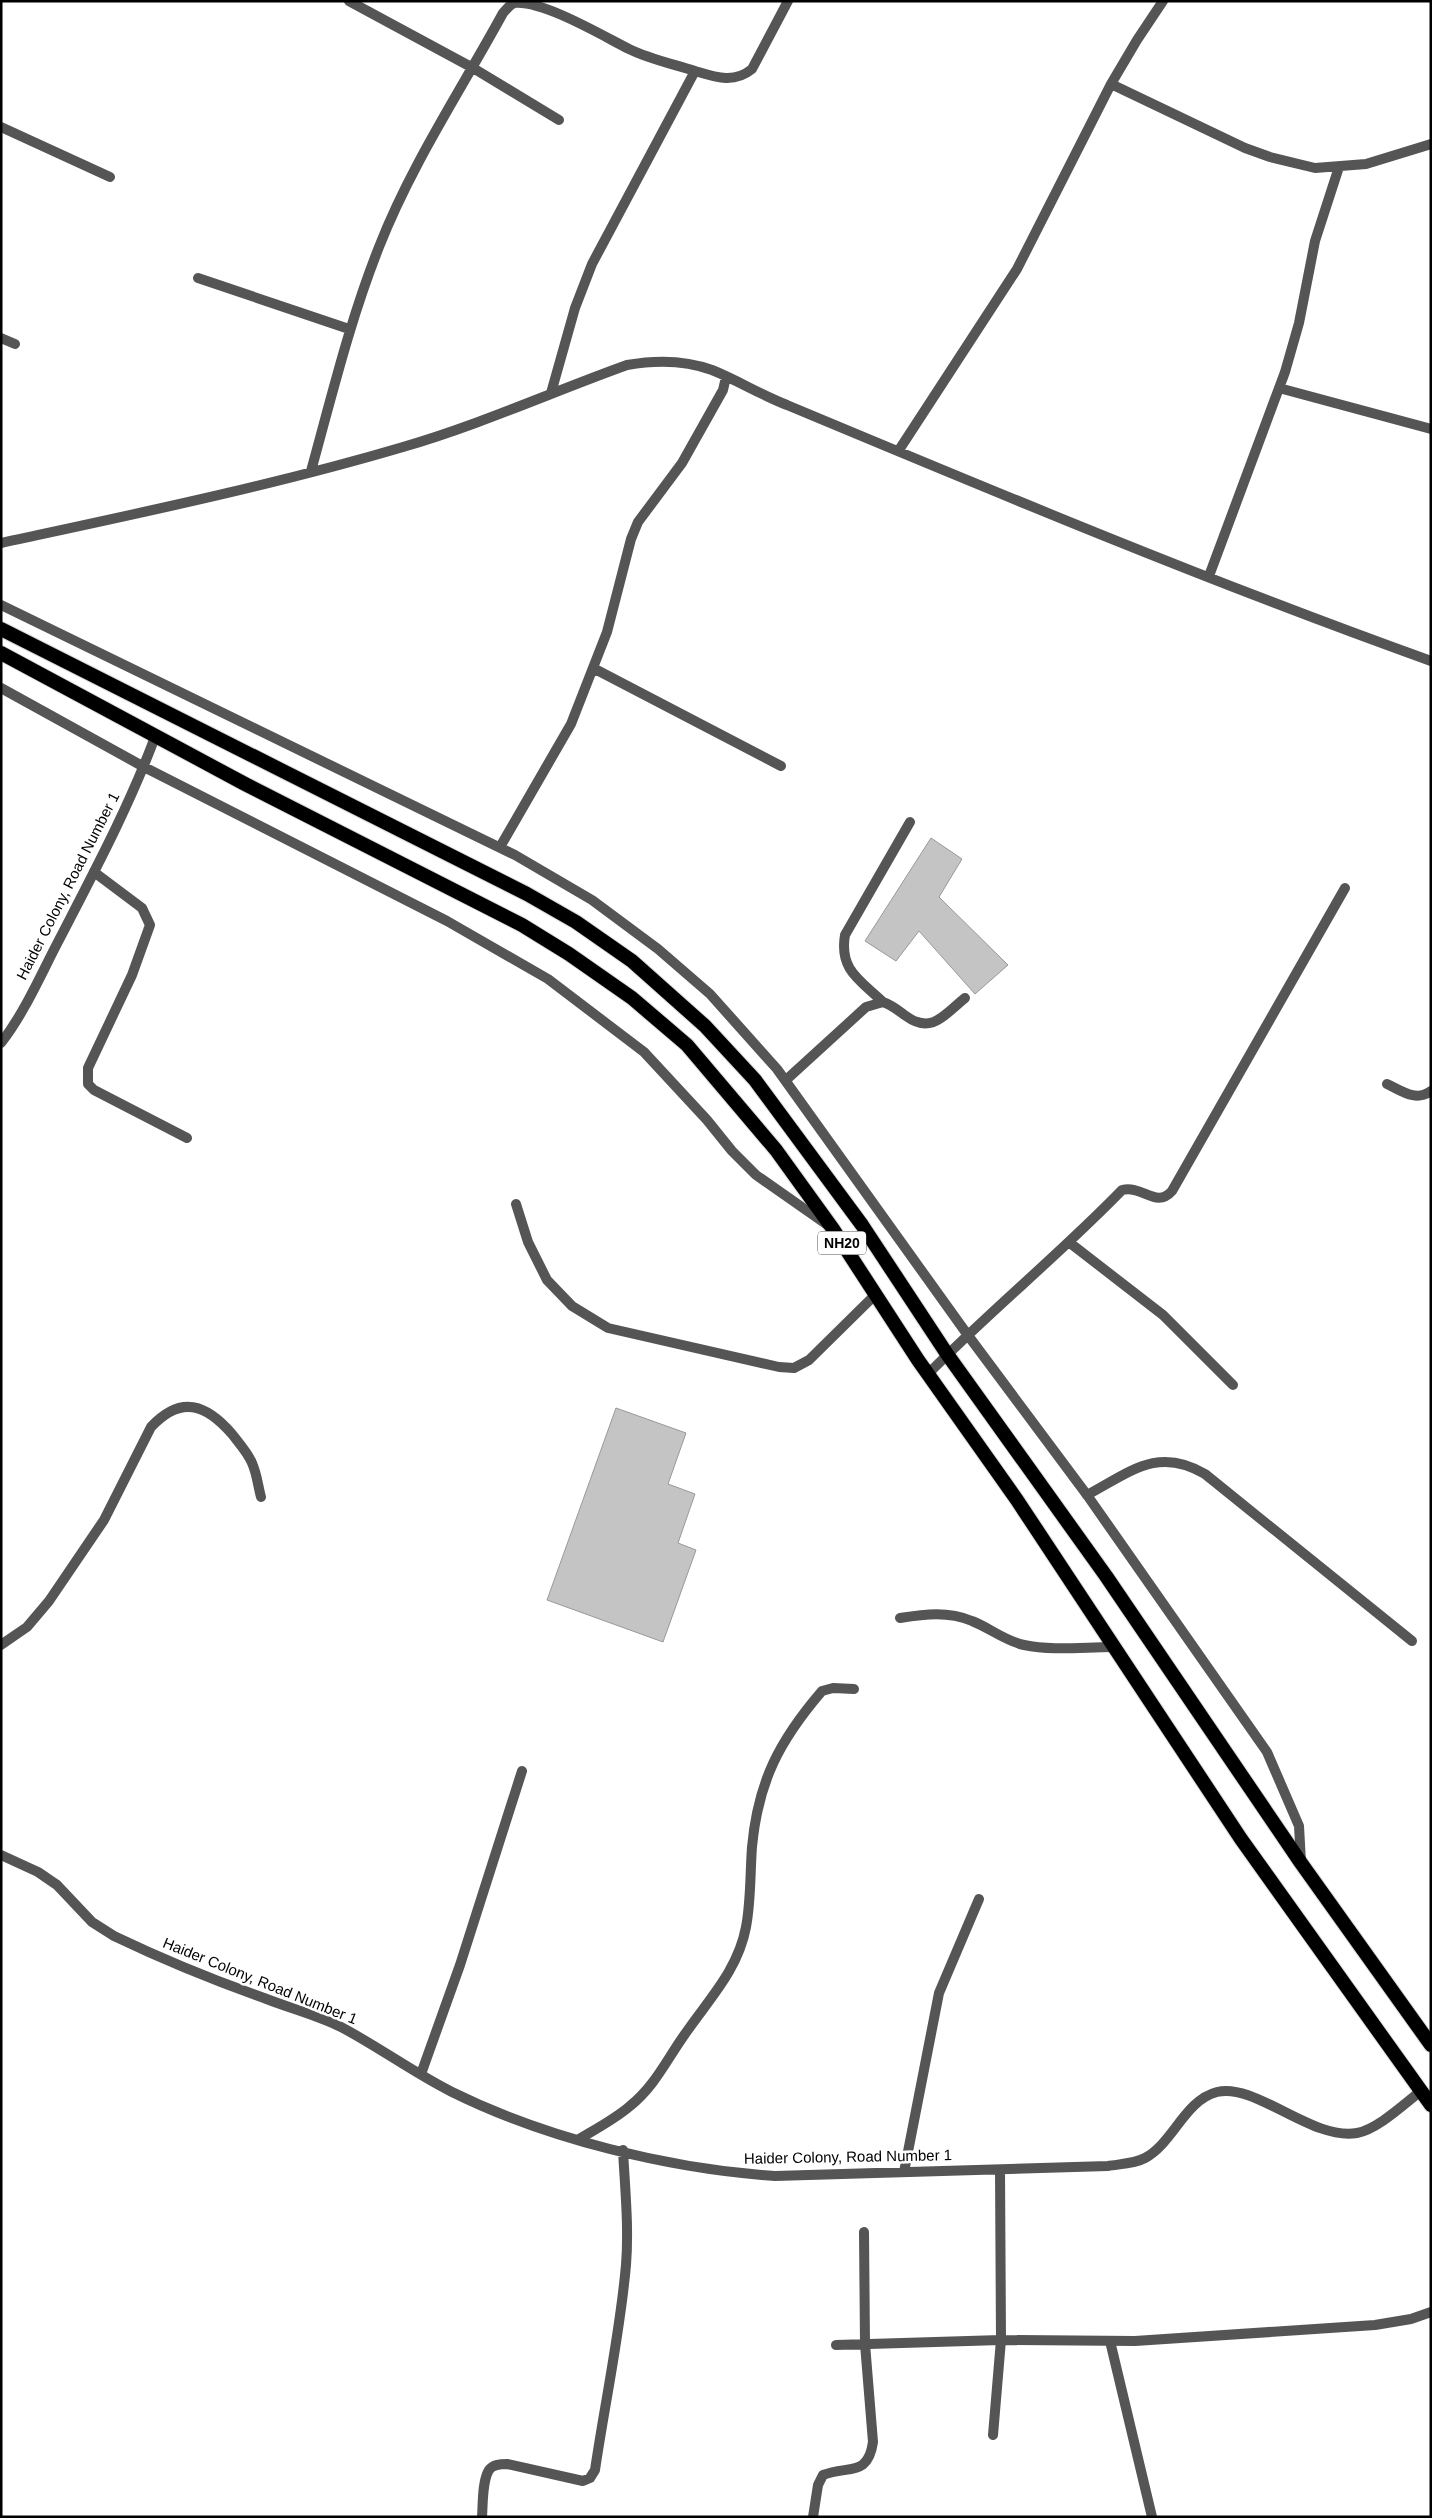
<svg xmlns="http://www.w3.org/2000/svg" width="1432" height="2518" font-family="Helvetica,sans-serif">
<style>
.building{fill:#c4c4c4;stroke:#999}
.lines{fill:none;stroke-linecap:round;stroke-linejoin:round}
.trunk-casing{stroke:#dbdbdb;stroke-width:16}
.service{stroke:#555;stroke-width:10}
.minor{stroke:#555;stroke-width:10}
.trunk{stroke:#000;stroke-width:14}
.labels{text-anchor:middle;stroke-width:5;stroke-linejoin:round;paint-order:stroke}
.shield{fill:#fff;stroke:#4c4c4c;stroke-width:1}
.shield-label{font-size:14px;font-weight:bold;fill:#000}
.street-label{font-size:15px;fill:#000;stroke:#fff}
</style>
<rect width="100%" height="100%" fill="#fff"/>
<!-- building -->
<path class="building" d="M931 838 962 859 939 897 1008 965 975 994 919 931 896 961 865 941Z
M616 1408 686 1433 668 1484 695 1494 678 1543 696 1550 663 1642 547 1600Z"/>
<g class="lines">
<defs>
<path id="trunk" d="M1 629 527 894 576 922 632 961 705 1026 755 1080 862 1225 947 1354 1106 1576 1301 1863 1431 2045
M1 653 245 784 522 925 569 954 632 998 687 1045 776 1150 833 1229 918 1360 1017 1500 1241 1839 1431 2105"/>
</defs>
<!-- trunk casing -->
<use href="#trunk" class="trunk-casing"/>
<!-- service -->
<path class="service" d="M94 872 142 908 150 925 132 975 88 1068V1084L94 1090 187 1138
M883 1002C860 980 839 970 845 935L910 822
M786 1080 866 1007 883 1002C892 1005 899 1011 906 1016 932 1035 945 1014 965 998
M516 1204 528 1242 547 1280 572 1306 608 1328 779 1367 794 1368 809 1360 875 1295
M1087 1495C1130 1472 1158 1446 1205 1474L1412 1641
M900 1618C925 1614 948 1611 972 1621 990 1628 1005 1641 1024 1645 1052 1651 1084 1647 1112 1647
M579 2139C596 2129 615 2119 630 2106 655 2086 667 2059 685 2034 709 1999 738 1970 746 1927 751 1901 750 1874 752 1847 758 1782 779 1741 822 1691L833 1688 854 1689
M1110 2341 1152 2517"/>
<!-- minor -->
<path class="minor" d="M349 1 473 68 559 120
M1111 84 1245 148 1270 157 1315 168 1366 164 1431 144
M1 127 110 177
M198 278 349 329
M1 338 15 344
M1279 388 1431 429
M551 393 575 308 592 264 695 71
M899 450 1017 269 1111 84 1137 40 1163 1
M311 471C332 395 350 320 379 247 411 165 461 90 503 13 506 10 509 5 514 3 543 0 603 36 629 49 649 59 673 64 695 71 715 77 734 84 752 69L788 1
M1 543C135 514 271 486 403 447 479 425 552 392 627 365 655 360 685 360 712 370 737 380 761 395 787 405 1000 494 1213 583 1431 661
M1209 576 1285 372 1299 323 1315 241 1339 167
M1 605 515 855 592 900 658 949 710 994 777 1069 967 1334 1087 1495 1267 1752 1299 1826 1301 1862
M593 668 781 766
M1 688 144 767 447 921 548 979 644 1052 707 1120 732 1151 756 1175 826 1224
M500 847 571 724 607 632 631 539 638 522 682 463 723 390 726 377
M1 1043C25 1012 41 974 59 940 93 874 129 807 155 737
M1387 1084C1402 1091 1416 1102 1431 1091
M1070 1243 1163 1315 1233 1385
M928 1374C991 1310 1060 1254 1122 1190 1143 1185 1156 1209 1172 1191L1345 888
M1 1645 27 1627 49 1601 104 1520 151 1427C181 1395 206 1404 232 1434 239 1443 248 1453 252 1463 257 1474 258 1486 261 1497
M1 1855 38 1872 57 1885 92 1922 114 1936C162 1959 213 1980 264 1998 289 2008 317 2015 341 2027 379 2047 414 2073 452 2092 547 2139 670 2169 775 2176L1108 2166C1119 2164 1134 2164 1145 2158 1173 2143 1185 2100 1217 2092 1255 2082 1312 2141 1357 2133 1378 2129 1404 2104 1421 2091
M421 2074 460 1965 522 1771
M904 2172 939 1993 979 1899
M836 2345 1001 2340 1135 2341 1375 2325 1411 2319 1431 2312
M993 2435 1001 2340 1000 2170
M482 2517C483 2504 482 2481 489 2470 493 2464 501 2464 507 2464L583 2481 590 2478 595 2470C605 2402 620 2334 626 2265 629 2227 625 2189 623 2150
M813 2517 818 2485 823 2475C849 2465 868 2477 873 2442L865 2344 864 2232"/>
<!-- trunk -->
<use href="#trunk" class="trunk"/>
</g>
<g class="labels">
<!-- shield labels -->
<rect class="shield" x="818" y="1231.5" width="48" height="23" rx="4"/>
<g class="shield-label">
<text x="842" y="1248">NH20</text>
</g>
<!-- street labels -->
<g class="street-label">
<text transform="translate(68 886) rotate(-63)" y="5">Haider Colony, Road Number 1</text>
<text transform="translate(260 1981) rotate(22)" y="5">Haider Colony, Road Number 1</text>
<text transform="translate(848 2157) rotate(-1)" y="5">Haider Colony, Road Number 1</text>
</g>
</g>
<!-- border -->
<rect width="1432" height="2518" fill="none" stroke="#000000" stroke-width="5"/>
</svg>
